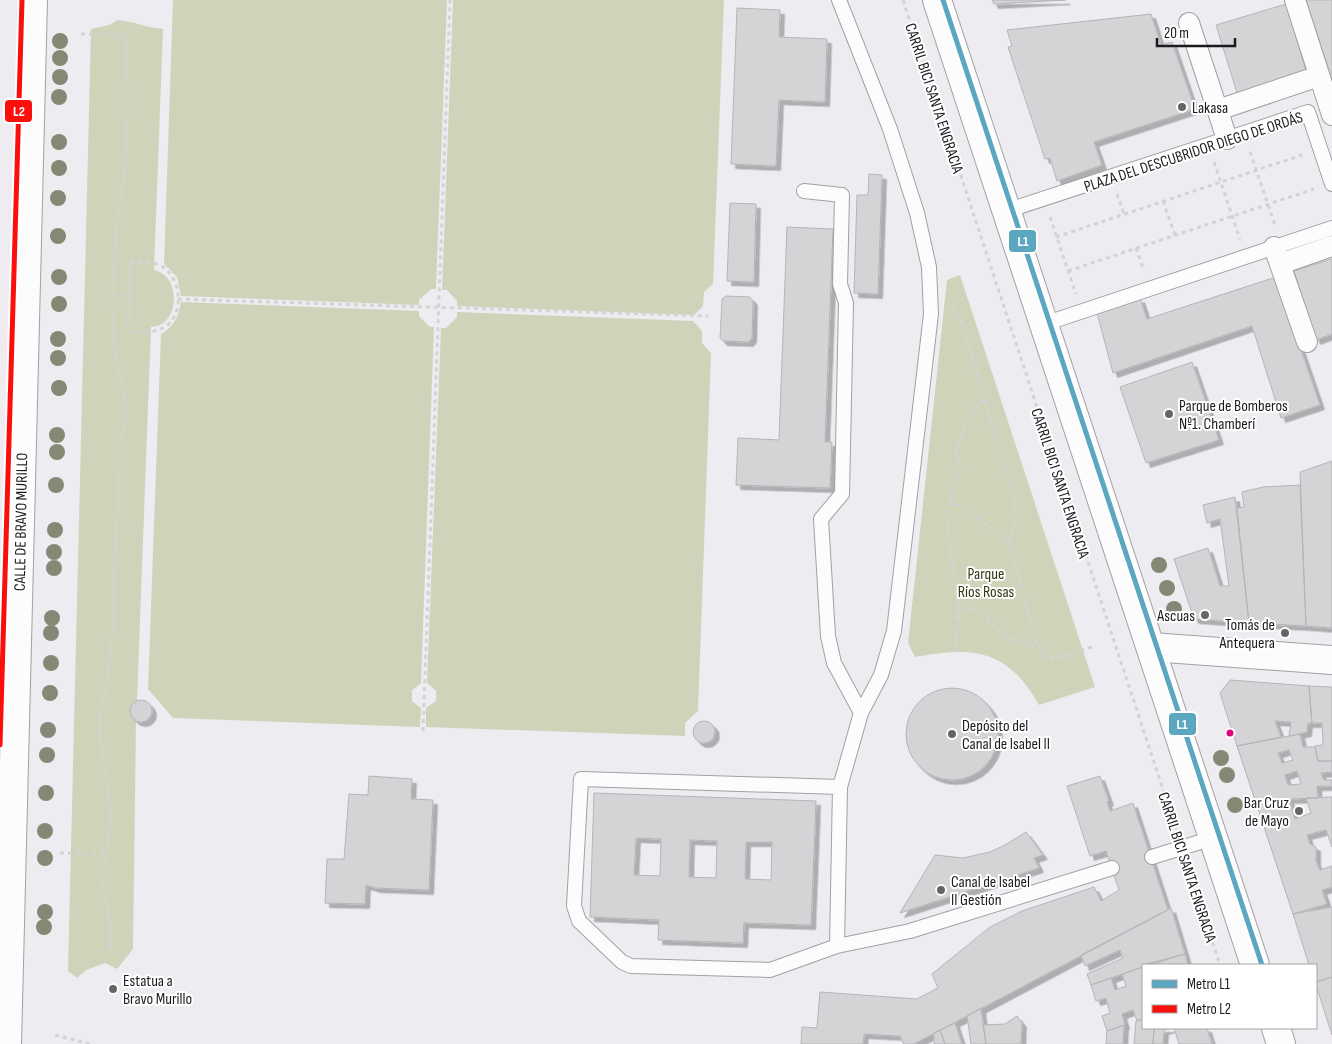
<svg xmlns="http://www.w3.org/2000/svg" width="1332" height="1044" font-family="'Sofia Sans Condensed',sans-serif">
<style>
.green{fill:#ced4ba}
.building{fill:#d5d3d5;stroke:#b6b4b7;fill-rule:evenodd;filter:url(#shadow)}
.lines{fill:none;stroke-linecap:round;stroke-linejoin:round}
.service-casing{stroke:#a2a0a3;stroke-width:16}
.pedestrian-casing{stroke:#a2a0a3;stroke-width:22}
.minor-casing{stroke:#a2a0a3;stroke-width:30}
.secondary-casing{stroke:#a2a0a3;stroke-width:30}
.path{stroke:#d4d3d4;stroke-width:3;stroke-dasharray:4 4;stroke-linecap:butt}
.service{stroke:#fcfcfd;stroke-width:14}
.pedestrian{stroke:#fcfcfd;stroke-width:20}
.minor{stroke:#fcfcfd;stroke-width:28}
.secondary{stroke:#fcfcfd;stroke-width:28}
.metro-1-casing{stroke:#fff;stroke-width:9}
.metro-2-casing{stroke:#fff;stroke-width:9}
.metro-1{stroke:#5ca7c0;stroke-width:5}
.metro-2{stroke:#fb0f0c;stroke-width:5}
.tree{fill:#868876}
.poi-dot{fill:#666467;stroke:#fff;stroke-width:2}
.bus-dot{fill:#e5007d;stroke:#fff;stroke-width:2}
.labels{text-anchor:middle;stroke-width:4;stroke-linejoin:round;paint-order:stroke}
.street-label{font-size:16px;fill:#1c1a1d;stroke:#fff}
.poi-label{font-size:16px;fill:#1c1a1d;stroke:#fff;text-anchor:start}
.park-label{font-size:16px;fill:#303713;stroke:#fff}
.line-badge{stroke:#fff;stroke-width:2}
.badge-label{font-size:14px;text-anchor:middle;font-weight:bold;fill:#fff}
</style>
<defs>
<filter id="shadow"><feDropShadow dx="4.5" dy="4.5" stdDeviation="0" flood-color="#0004"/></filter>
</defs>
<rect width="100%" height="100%" fill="#eeecf0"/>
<!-- green -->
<path class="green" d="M173 0H447L436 289H431L419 300V305L181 296 177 277 164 264Z
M453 0H724L713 284 704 292 703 306 694 315 457 306V301L447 290H442Z
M118 20C134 21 146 28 163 29L154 270C182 275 180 327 151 327L137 701 131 706 130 715 136 721 133 949 117 969 105 963 86 970 77 978 68 971 91 29 109 25Z
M960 275 1095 687 1039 705C1007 649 974 646 915 657L908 643 947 280Z
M181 302 419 311V316L430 327H434L421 683 412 690V701L421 708 420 727 173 718 148 689 161 334C175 326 178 317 181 302Z
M457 312 693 321 702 331V343L711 353 698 711 685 723V736L426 727V708L436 701V691L427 683 441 328H446L457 317Z"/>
<!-- building -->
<path class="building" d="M992 0H1066L994 4Z
M1306 0H1332V80Z
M1286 4 1307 74 1238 96 1216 25Z
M737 8 780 10 779 37 827 39 825 102 779 100 776 166 731 164Z
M1151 14 1161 45 1172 42 1195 109 1094 142 1102 165 1057 181 1050 158 1045 159 1008 47 1012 46 1007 30Z
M869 174 882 175 878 294 854 293 857 195H868Z
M730 203 756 204 754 282 727 281Z
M787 227 833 229 825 442H832L830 488 736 485 738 438 779 440Z
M1332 259V334L1316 340 1294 271Z
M1276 277 1320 405 1281 418 1252 326 1113 373 1097 313 1140 298 1147 319Z
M726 296 750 297 753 301 752 338 749 342 723 341 720 338 722 299Z
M1192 362 1219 440 1146 463 1120 387Z
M1332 461V628L1306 626 1300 472Z
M1300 485 1306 626 1249 623 1237 508 1244 507 1242 492 1263 487Z
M1235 497 1249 623 1194 619 1174 559 1208 548 1220 586H1229L1220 519 1207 523 1203 505Z
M1230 680 1309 686 1312 723H1308L1307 732 1289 736 1291 722 1275 721 1281 737 1237 746 1220 693Z
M1309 686 1332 687V761H1318L1315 746 1323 745 1322 723H1312Z
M906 734a46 46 0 1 1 92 0a46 46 0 1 1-92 0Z
M130 711a11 11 0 1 1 22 0a11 11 0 1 1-22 0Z
M693 732a11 11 0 1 1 22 0a11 11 0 1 1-22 0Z
M1300 734 1303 747H1315L1318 761H1332V772L1321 773 1324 780H1332V786H1317L1318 798 1255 800 1237 746ZM1289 750 1293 760 1282 763 1278 753ZM1297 771 1301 784 1288 785 1285 775Z
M369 776 412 779 411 799 433 800 429 890 376 888 366 885 365 904 325 903 327 859H344L349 794 368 795Z
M1100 776 1109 801 1107 802 1110 811 1133 803 1168 910 914 1044H904L900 1036 864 1034 863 1044H801L802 1027 817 1028 820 992 917 999 938 988 932 974 990 927 1022 911 1094 887 1101 901 1119 890 1106 851 1090 856 1067 786Z
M594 793 816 801 811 925 744 923 743 943 658 940 659 920 590 917ZM636 838 661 839 660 876 634 875ZM690 840 717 841 716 878 689 877ZM746 842H772L771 880 745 879Z
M1332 797V847L1326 830 1307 835 1310 844 1316 847V861L1320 870 1332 866V887L1322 890 1327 904 1293 914 1255 800 1289 799 1295 819 1311 813 1306 798Z
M1026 832 1043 855 1034 858 1039 868 900 913 935 855 963 858 990 852 1005 845Z
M1332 907V977L1316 982V965H1309L1293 914Z
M1171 908 1185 954 1143 965V967L1091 985 1087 974 1123 958 1120 950 1085 966 1081 955Z
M1185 954 1188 965H1149Z
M1143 967V1019L1137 1021 1133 1010 1122 1014 1125 1025 1107 1031 1102 1016 1110 1013 1106 998 1096 1001 1091 985 1111 978 1115 990 1126 986 1122 974Z
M1332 977V1035L1316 985V982Z
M981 1008 986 1044H971L967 1016Z
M1017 1016 1022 1023 1021 1044H986L983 1025 1005 1024Z
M1143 1019V1028H1154L1153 1044H1134L1136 1021Z
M955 1023 962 1044H945L940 1030Z
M1124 1025 1123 1044H1106L1107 1031Z
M1154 1028H1171L1164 1030 1163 1044H1153Z
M1174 1028H1207L1212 1044H1179Z
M940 1030 945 1044H934V1033Z"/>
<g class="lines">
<defs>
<path id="service" d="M839 0 890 129 917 213 929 267 931 314 894 631 881 675 861 713 840 787
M804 191 842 195 840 284 846 303 842 494 821 519 828 636 834 663 861 713
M1006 211 1308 112 1332 184
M1044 324 1332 228
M1152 857 1213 838
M837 946 840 787 581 779 574 906 579 921 622 962 631 966 770 970 837 946 910 931 1112 868"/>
<path id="pedestrian" d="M1295 0 1332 115
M1189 23 1227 139
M1218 110 1319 76
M1274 247 1307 342
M1280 264 1332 246"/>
<path id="minor" d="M1151 647 1332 660"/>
<path id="secondary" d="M937 0 1255 965
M1276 1028 1281 1044
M7 1044 33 0"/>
</defs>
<!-- service casing -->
<use href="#service" class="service-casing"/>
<!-- pedestrian casing -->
<use href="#pedestrian" class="pedestrian-casing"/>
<!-- minor casing -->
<use href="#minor" class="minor-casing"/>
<!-- secondary casing -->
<use href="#secondary" class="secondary-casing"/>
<!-- path -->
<path class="path" d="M903 0 1176 829
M81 34 126 35 128 104 125 169 117 220 112 295 114 347 126 408 125 424 117 454 119 493 114 568 113 632 105 693 100 715V733L111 812 103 881 111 928 110 951
M1250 152 1275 225
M1214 162 1240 239
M1117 194 1124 214
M1163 201 1175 235
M1050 217 1076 294
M1056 237 1302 155
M1136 248 1144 271
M130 262C141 262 152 261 161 266 181 276 185 313 166 326 154 334 141 332 128 331Z
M1068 271 1314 189
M112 295 129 296
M178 299 708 316
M953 306 964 327 984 398
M950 499 1009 541
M1037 643C1001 647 1000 621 975 610 971 608 964 608 959 608L948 532 950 499 960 465 956 452 958 442 972 412 984 398 1013 493 1016 522 1009 541 1037 643 1044 653 1055 659 1095 646
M955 652 959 608
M423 731 450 0
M60 853 108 854
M1188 866 1220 965
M55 1035 90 1044"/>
<!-- service -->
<use href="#service" class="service"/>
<!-- pedestrian -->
<use href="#pedestrian" class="pedestrian"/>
<!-- minor -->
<use href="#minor" class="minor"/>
<!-- secondary -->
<use href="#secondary" class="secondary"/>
<defs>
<path id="metro-1" d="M943 0 1262 965"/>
<path id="metro-2" d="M0 745 22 0"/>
</defs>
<!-- metro-1 casing -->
<use href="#metro-1" class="metro-1-casing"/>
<!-- metro-2 casing -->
<use href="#metro-2" class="metro-2-casing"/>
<!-- metro-1 -->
<use href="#metro-1" class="metro-1"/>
<!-- metro-2 -->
<use href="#metro-2" class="metro-2"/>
</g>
<!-- trees -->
<g class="tree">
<circle cx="60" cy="41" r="8"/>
<circle cx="60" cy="58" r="8"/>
<circle cx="60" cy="77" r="8"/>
<circle cx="59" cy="97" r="8"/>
<circle cx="59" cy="142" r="8"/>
<circle cx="59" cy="168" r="8"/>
<circle cx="58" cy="198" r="8"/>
<circle cx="58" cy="236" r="8"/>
<circle cx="59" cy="277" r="8"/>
<circle cx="59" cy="304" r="8"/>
<circle cx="58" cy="339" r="8"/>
<circle cx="58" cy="358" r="8"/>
<circle cx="59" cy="388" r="8"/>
<circle cx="57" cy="435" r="8"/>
<circle cx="57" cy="452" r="8"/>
<circle cx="56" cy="485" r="8"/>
<circle cx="55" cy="530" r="8"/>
<circle cx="54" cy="552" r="8"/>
<circle cx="1159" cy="565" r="8"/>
<circle cx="54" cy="568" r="8"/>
<circle cx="1167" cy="588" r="8"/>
<circle cx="1174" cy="609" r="8"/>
<circle cx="52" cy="618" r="8"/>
<circle cx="51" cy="633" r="8"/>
<circle cx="51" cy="663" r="8"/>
<circle cx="50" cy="693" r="8"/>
<circle cx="48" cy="730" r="8"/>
<circle cx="47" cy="755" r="8"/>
<circle cx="1221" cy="758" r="8"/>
<circle cx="1227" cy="775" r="8"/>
<circle cx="46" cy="793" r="8"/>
<circle cx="1235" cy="805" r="8"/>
<circle cx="45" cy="831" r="8"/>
<circle cx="45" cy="858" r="8"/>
<circle cx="45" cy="912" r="8"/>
<circle cx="44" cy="927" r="8"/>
</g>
<!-- markers -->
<g class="poi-dot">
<circle cx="1182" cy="107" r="5"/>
<circle cx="1169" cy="414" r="5"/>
<circle cx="1205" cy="615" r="5"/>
<circle cx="1285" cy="633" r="5"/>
<circle cx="952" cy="734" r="5"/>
<circle cx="1299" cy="811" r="5"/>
<circle cx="941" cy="890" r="5"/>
<circle cx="113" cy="989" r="5"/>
</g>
<circle class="bus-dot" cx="1230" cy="733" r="4.5"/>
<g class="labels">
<!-- street labels -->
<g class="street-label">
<text transform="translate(935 98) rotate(72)" y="6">CARRIL BICI SANTA ENGRACIA</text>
<text transform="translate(1193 151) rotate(-18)" y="6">PLAZA DEL DESCUBRIDOR DIEGO DE ORDÁS</text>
<text transform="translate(1061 483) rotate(72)" y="6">CARRIL BICI SANTA ENGRACIA</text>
<text transform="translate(20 522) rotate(-89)" y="6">CALLE DE BRAVO MURILLO</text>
<text transform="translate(1188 867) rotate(72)" y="6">CARRIL BICI SANTA ENGRACIA</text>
</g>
<!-- poi labels -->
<g class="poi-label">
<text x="1192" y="113">Lakasa</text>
<text x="1179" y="411">Parque de Bomberos<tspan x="1179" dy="18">Nº1. Chamberí</tspan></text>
<text x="1195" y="621" text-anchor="end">Ascuas</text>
<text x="1275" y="630" text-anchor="end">Tomás de<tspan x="1275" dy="18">Antequera</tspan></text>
<text x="962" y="731">Depósito del<tspan x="962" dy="18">Canal de Isabel II</tspan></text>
<text x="1289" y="808" text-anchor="end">Bar Cruz<tspan x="1289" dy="18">de Mayo</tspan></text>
<text x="951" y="887">Canal de Isabel<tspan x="951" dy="18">II Gestión</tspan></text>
<text x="123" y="986">Estatua a<tspan x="123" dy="18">Bravo Murillo</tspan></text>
</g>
<!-- park labels -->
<g class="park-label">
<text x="986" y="579">Parque<tspan x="986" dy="18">Ríos Rosas</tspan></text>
</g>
</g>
<g class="line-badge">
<rect x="4" y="99" width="29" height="24" rx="5" fill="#fb0f0c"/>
<rect x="1008" y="229" width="29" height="24" rx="5" fill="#5ca7c0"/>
<rect x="1168" y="712" width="29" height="24" rx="5" fill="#5ca7c0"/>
</g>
<g class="badge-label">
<text x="19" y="116">L2</text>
<text x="1023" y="246">L1</text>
<text x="1182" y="729">L1</text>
</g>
<!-- legend -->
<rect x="1142" y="964" width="175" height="65" fill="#ffffff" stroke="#a4a3a5"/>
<rect x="1152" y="980" width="25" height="8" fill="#5ca7c0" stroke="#a4a3a5"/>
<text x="1187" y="989" font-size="15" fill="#1c1a1d">Metro L1</text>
<rect x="1152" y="1005" width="25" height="8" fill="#fb0f0c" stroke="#a4a3a5"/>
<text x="1187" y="1014" font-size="15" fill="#1c1a1d">Metro L2</text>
<!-- scale -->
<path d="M1157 38v8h78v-8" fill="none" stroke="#1c1a1d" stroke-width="2.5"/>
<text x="1164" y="38" font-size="15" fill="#1c1a1d" stroke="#ffffff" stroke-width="4" paint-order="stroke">20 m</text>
</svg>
